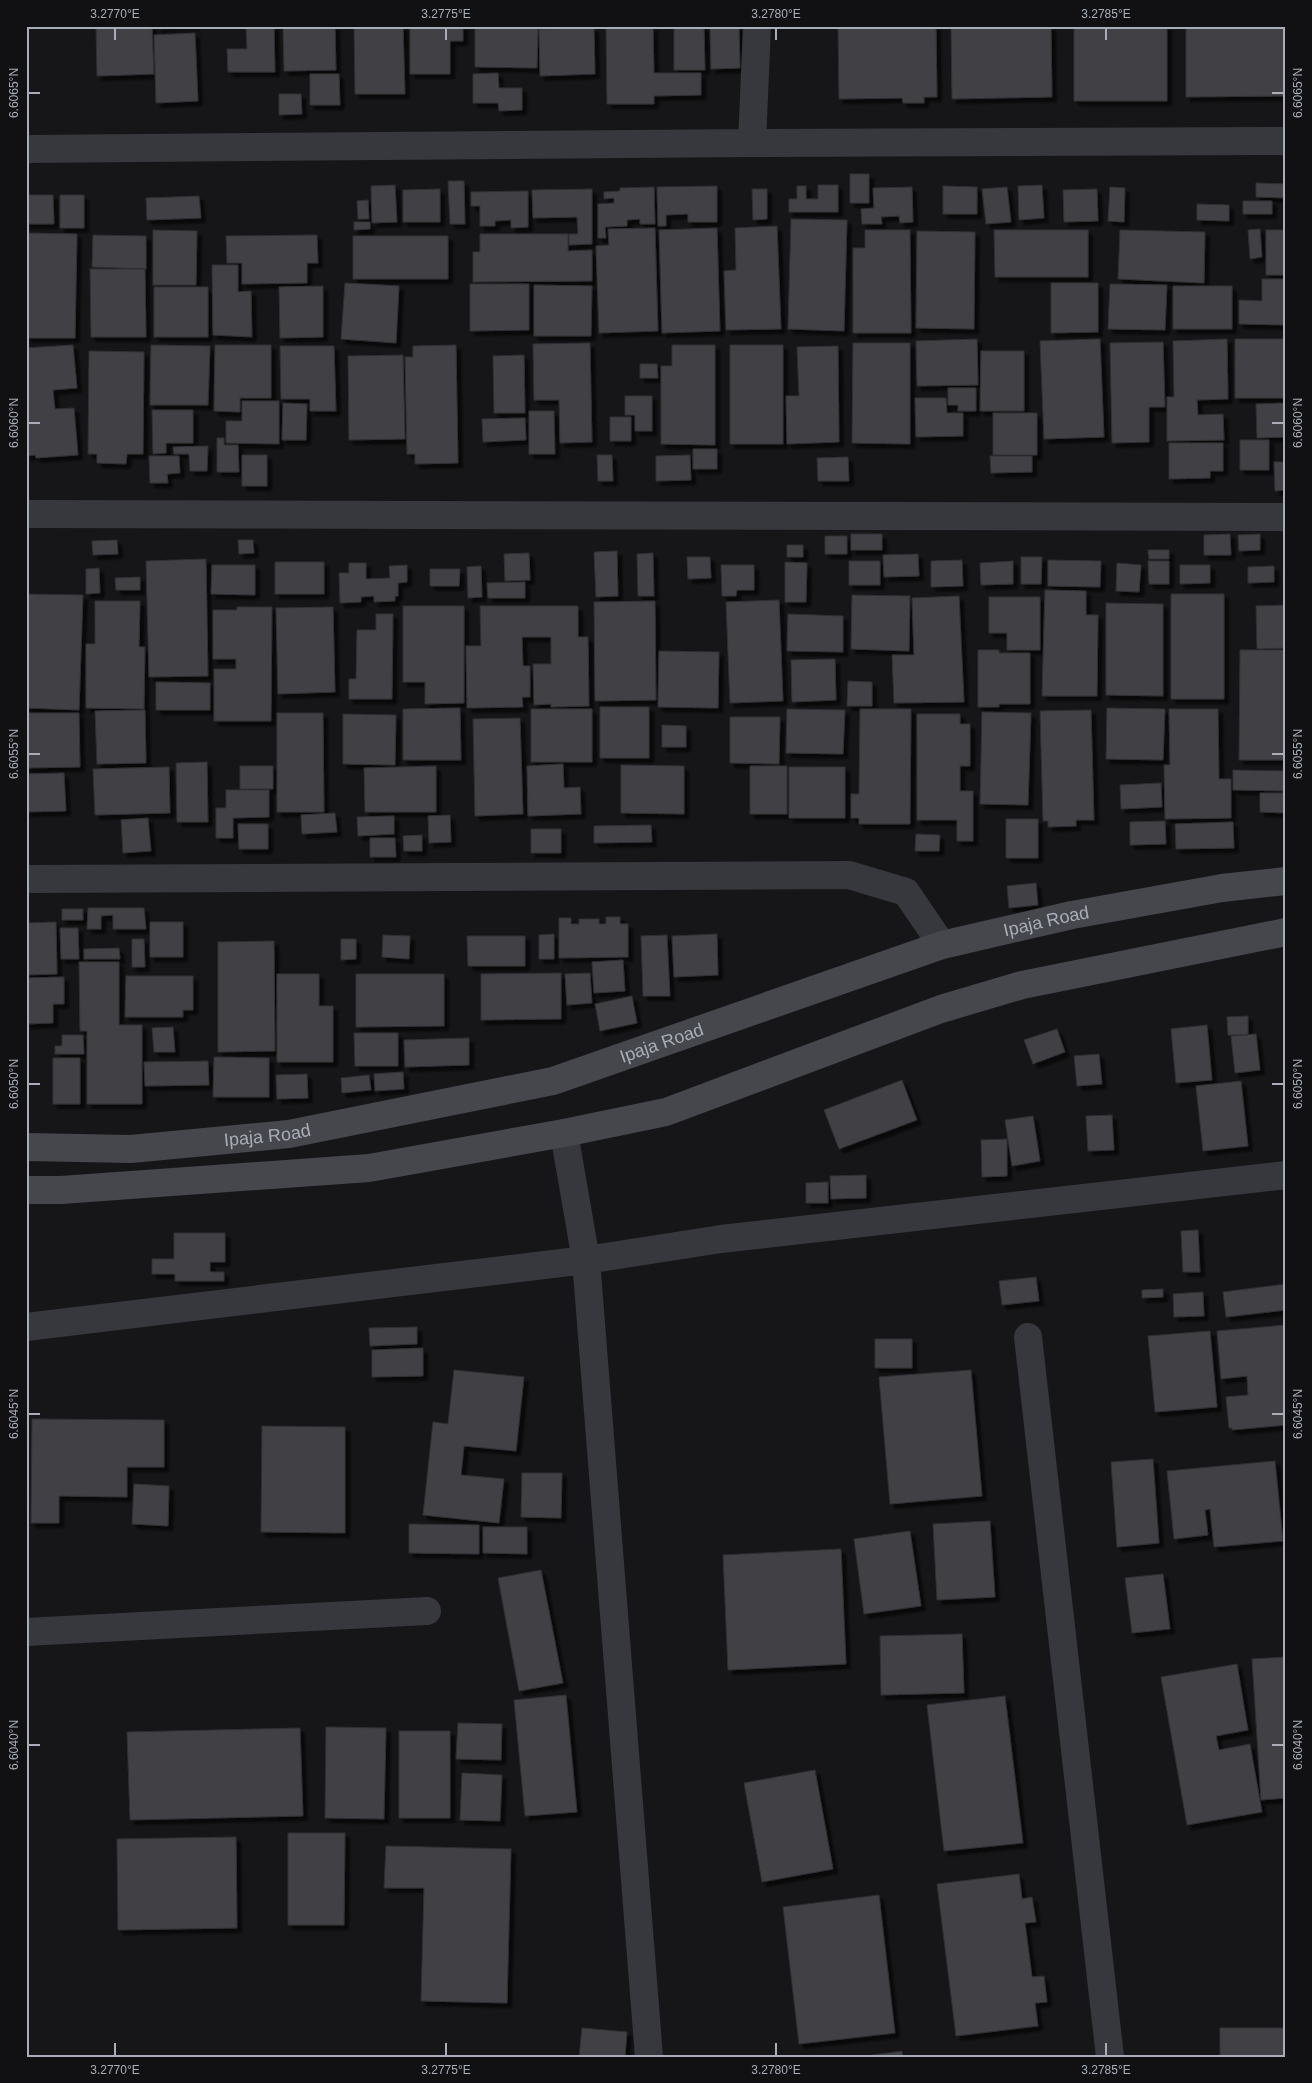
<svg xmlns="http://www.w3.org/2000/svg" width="1312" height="2083" font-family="Arial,sans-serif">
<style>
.building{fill:#404145;stroke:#303034;filter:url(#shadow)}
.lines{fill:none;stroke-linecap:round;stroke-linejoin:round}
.minor{stroke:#37383d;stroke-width:28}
.secondary{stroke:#45474d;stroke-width:28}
.ticks{fill:none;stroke:#a8adb8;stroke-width:2}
.labels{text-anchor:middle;stroke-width:4.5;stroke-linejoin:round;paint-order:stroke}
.street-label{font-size:18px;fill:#a8adb8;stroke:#111113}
.neatline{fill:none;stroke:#a8adb8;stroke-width:2}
.ticks-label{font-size:12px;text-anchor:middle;fill:#a8adb8}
</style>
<defs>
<filter id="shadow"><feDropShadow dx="4.5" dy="4.5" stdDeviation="1" flood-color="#0009"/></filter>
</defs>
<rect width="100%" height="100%" fill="#161618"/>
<!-- building -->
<path class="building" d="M96 26H152L154 74 97 76Z
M157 26H196L157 28Z
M274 26 275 72H228L227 49H247L246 27Z
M283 26H335L336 70 284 71Z
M354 26H403L405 94H355Z
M410 26H463V41H450V74H410Z
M475 26 538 27 537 68 475 67Z
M674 26H704L705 70H674Z
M710 26H739L740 68 711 69Z
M838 26H936L937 97H924V103H903L902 98 839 99Z
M951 26H1051L1052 97 952 99Z
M1074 26H1167V101H1074Z
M1186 26H1285V96L1186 97Z
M606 27H653L654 73H701V95L654 96V104H607Z
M594 28 595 74 540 76 539 29Z
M195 33 198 101 156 103 154 35Z
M498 73 499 88H522V110L499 111 498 103H473V74Z
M310 74H339L340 105H310Z
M279 94H301L302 114 279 115Z
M850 174H869V203H850Z
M448 181H464L465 224H450Z
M1256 183 1286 184V198L1256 197Z
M395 185 397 222 372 223 371 186Z
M818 185H838V212H789V199H797V186H806V199H818Z
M1042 185 1044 218 1019 220 1018 186Z
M717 186V222H688V214L666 215V226H658L657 187Z
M943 186 977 187V214H943Z
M654 187 655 224H640V219L627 220V226L605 227 606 238H598V204L614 203V198L604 199V192L620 191V188Z
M912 187 913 222 900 223 899 216 881 217 882 224H862L861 209 874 208 873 188Z
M1007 187 1011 222 986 224 982 189Z
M1110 187 1125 188 1124 222 1108 221Z
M440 189V222H403V190Z
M592 189V244L569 245V234H578L577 217 533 218 532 190Z
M752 189H767V219L753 220Z
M1097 189 1098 221 1064 222 1063 190Z
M528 191V227L511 228V220L495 221V226H480V206H471V192Z
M26 195H53L54 224H26Z
M60 195H84V228H60Z
M199 196 201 218 147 220 146 198Z
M368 200 369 219H358L357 201Z
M1243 201H1272V214H1243Z
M1197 204 1229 205V221L1197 220Z
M791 219 847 220 844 331 788 329Z
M354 222H370V229L354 230Z
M777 226 781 329 726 330 724 271 736 270 735 228Z
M655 228 658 331 599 333 596 246 609 245 608 229Z
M717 228 720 331 662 333 659 230Z
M1260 229 1262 257 1250 259 1248 230Z
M153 230 197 231 196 285H153Z
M865 230H910L911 333H853V248H865Z
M994 230H1088V277H995Z
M1120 230 1205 232 1204 283 1118 279Z
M1266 230H1286V275H1266Z
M917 231 975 232 974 329 916 328Z
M26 233 77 234 75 338H26Z
M480 234H568V251L592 250V281L473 282V252H480Z
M93 235 146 236V269L92 267Z
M317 235 318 263H307V283L242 284V263H227L226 236Z
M353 236H448V279H353Z
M212 265H238V292L251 291 252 337 213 335Z
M90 269H145L146 337H91Z
M1262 279H1286V325L1239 324V300L1262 301Z
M345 283 399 286 396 343 341 339Z
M1051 283H1098V332L1051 333Z
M470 284H529V330L470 331Z
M1110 284 1167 285 1165 330 1108 329Z
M534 285 592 286 591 336H534Z
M323 286V337L280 338 279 287Z
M1173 286H1232V329H1173Z
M154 287H208V337H154Z
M977 339 978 385 917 386 916 341Z
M1100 339 1104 437 1044 439 1040 341Z
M1227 339 1228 399 1197 400 1198 415 1223 414 1224 440 1167 441V397H1174L1173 341Z
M1235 339H1286V398H1235Z
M1163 342 1165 407H1149V442L1112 443 1110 343Z
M590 343 592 442 560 443 559 400H534L533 344Z
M853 343H910V444L852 443Z
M73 345 77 388 53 390 55 409 74 408 78 455 36 458 35 455 26 456V348Z
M151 345 210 346 208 405H150Z
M215 345H271V398H240V412L214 411Z
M456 345 458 463 415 464V454H407L405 357H413V346Z
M672 345H715V445L661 444V366H672Z
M730 345H783V444H730Z
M280 346H334L336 411H310V399H281Z
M838 346 839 442 787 444 786 396H799L797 347Z
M89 351 144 352 143 454H127L126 464 97 463V454H88Z
M981 351H1024V411H980Z
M403 355 405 439 349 440 348 356Z
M524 355 525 413H494L493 356Z
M640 364H657L658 378H640Z
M948 388H976V411H958V405H948Z
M625 396H652V431H635V415H625Z
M915 398H946L947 413H963V436L916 437Z
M242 401H279V444L226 443V421H242Z
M283 403 307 404 306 440H282Z
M1286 403V437L1257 438 1256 404Z
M152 410H193V443H166V453L153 454Z
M529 411H554L555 454H529Z
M993 413H1037V455H993Z
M610 417H631V441H610Z
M525 418 526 440 483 442 482 419Z
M217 438H224V445H238L239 472H217Z
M1240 440H1269V470H1240Z
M1169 443H1223V471H1210V478L1169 479Z
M208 446 207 471H190L189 454H174L173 447Z
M693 449H717V469H693Z
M242 455H267V486H242Z
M597 455H612L613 481H598Z
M690 455 691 480 656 481V456Z
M149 456H179L180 473 167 474 168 483H150Z
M990 456H1032V472L991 473Z
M848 457 849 481H818L817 458Z
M1274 462H1286V490L1275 491Z
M851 534H882V550H851Z
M1230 534 1231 555H1204V535Z
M1260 534V550L1239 551 1238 535Z
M825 536H847V554H825Z
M117 540 118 554 93 555 92 541Z
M238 540H253L254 553 239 554Z
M787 545H803V557H787Z
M1148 550H1169V559H1149Z
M617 551 618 596 596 597 594 552Z
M529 553 530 580 505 581 504 554Z
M653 553 654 596H638L637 554Z
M918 554 919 576 884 577 883 555Z
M687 557H710L711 578 688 579Z
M1021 557H1042L1041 584H1021Z
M206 559 208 676 149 677 146 561Z
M962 560 963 586 931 587V561Z
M1048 560 1101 561 1100 587 1048 586Z
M849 561H880V585H849Z
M1013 561V584L981 585 980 563Z
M1148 561H1169V584H1149Z
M275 562H324V594H275Z
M785 562 807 563 806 602H785Z
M349 563H366V579L390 578 389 566 407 565V582L398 583V596H395V601L374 602V596L361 597V602L340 603 339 573H349Z
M1117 563 1141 565 1139 592 1116 591Z
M212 565H255V595L211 594Z
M721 565H754V590H737L736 596H722Z
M1180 565H1210V583L1180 584Z
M481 566 482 597 468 598 467 567Z
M1274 566V582L1248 583V567Z
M99 568 100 593 86 594V569Z
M430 569H460L459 586H430Z
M140 577V590H116L115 578Z
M525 582V598H488L487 583Z
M1045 590 1086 591V615H1098L1097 696H1042Z
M26 594 83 595 79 710 26 708Z
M1171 594H1224V699H1171Z
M852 595 910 596 909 651 851 649Z
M959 596 964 702 894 703 892 655H914L912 598Z
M989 597H1040V650H1007V633H989Z
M779 600 783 701 730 703 726 602Z
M95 601H140L139 647H145L144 709 86 708V644H95Z
M655 601 656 700 595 701 594 602Z
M1106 603 1163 604V696L1106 695Z
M1286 605V648L1257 649 1256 606Z
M403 606H464V703L425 704V682H403Z
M480 606H578V637H588L589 706 551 707V704L534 705 533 664H551V637H522L523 666H530V697H522L523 707 467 708 466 646H481Z
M237 607H272L271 721H214V669H236V659H213V610H237Z
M333 607 335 692 278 694 276 608Z
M376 614H393L392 699H349V679H356L357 630H376Z
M788 614 843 616V652L787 651Z
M978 650H999V653H1030V704H999V707H978Z
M1240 650H1286V760H1239Z
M659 651 719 652 718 708 658 707Z
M835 659 836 700 792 702 791 660Z
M848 681 872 682V706H847Z
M156 682 210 683V710H156Z
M600 707H649V758H600Z
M460 708 461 760H403V709Z
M1107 708 1165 709 1163 760 1106 759Z
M531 709H592V762H531Z
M787 709 845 710 843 754 786 753Z
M860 709H911L910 824H859V818H851V794H859Z
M1169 709H1218L1219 779H1231V818L1165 819 1164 765H1170Z
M145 710 146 763 97 764 95 711Z
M1091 710 1094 820H1076V826L1048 827V821H1043L1040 711Z
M982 712 1031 713 1028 805 980 804Z
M26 713H79L80 767 26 768Z
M277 713H323L324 812H277Z
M343 714 396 715 395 765 343 764Z
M917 714H960V724H970V766H960V791H973V841H957V820H917Z
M730 717H780L779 764 730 763Z
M520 718 523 814 475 816 473 719Z
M662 725 686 726V747H662Z
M207 762 208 822H177L176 763Z
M563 764 564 788 580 787 581 814 528 816 527 766Z
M621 765 684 766V814L621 813Z
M240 766H273V789H240Z
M436 766V812H365L364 768Z
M750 766H787V814H750Z
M169 767 170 813 95 815 93 769Z
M789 767H845V818H789Z
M1233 770 1286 771V791L1233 790Z
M64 773 66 811 26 812V774Z
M1161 783 1162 807 1121 809 1120 785Z
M226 790H269V817L233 818V838H216V808H226Z
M1260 793H1286V813L1260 812Z
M335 813 337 832 302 834 301 815Z
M450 815 451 842 429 843 428 816Z
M394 816V834L358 836 357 817Z
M148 818 151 851 123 853 121 820Z
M1006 819H1038V858H1006Z
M1165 821 1166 844 1130 845V822Z
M1233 822 1234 848 1176 849 1175 824Z
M238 824H268V849H239Z
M651 825 652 842 594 843V826Z
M531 829H561V853H531Z
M916 834 940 835 939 851H915Z
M422 835V851H404L403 836Z
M370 838H395L396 857H370Z
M1036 883 1038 905 1009 908 1007 886Z
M88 908H144L146 929H113V915L101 916V929H87Z
M62 909H83V920H62Z
M606 917H620V924H628V957L559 958V918H571V924H579V919H599V924H606Z
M56 922 57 974 26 975V923Z
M150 922H183V957H150Z
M60 928H78L79 959H61Z
M554 934V959H539V935Z
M717 934 718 975 674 977 672 936Z
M383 935 410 936 409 959 382 957Z
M667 935 670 996H643L641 936Z
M467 936H525V966H468Z
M132 939H144L145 967H132Z
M341 939H356V959L341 960Z
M274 941 275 1051 218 1052V942Z
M119 948 120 959H84V949Z
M623 960 625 991 594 993 592 962Z
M79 962H119V1025H142V1104H87V1031H80Z
M561 973V1019L481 1020V974Z
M590 973 592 1003 567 1005 565 974Z
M277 974H319V1006H333V1062H277Z
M356 974H444V1026L356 1027Z
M126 976H193V1010H183V1017H125Z
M64 977V1004H53V1023L26 1024V978Z
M632 996 637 1023 600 1031 595 1004Z
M1248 1016V1035H1228L1227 1017Z
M1207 1025 1212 1080 1176 1083 1171 1029Z
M173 1027 175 1052H154L152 1028Z
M1057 1029 1065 1052 1033 1064 1024 1040Z
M354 1033H398V1066H355Z
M1256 1034 1260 1070 1235 1073 1231 1036Z
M62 1035H83L84 1054H55V1046H62Z
M469 1038V1065L405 1067 404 1040Z
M1099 1054 1102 1084 1077 1086 1074 1056Z
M214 1057 269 1058V1097H213Z
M53 1058H80V1104H53Z
M208 1061 209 1085 145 1086 144 1062Z
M403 1072 404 1089 375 1091 374 1074Z
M307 1074 308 1098 277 1099 276 1075Z
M369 1075 371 1090 342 1093 341 1078Z
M902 1080 917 1120 839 1149 824 1110Z
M1241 1081 1248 1146 1203 1151 1196 1086Z
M1112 1115 1114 1150 1088 1151 1086 1116Z
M1033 1116 1040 1161 1012 1166 1005 1120Z
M1007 1139V1176L982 1177 981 1140Z
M866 1175V1198L831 1199 830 1176Z
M828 1182V1203H806V1183Z
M1198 1230 1200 1272H1183L1181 1231Z
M174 1233H225V1262H210V1272H224V1281H175V1274H152V1259H174Z
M1036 1277 1039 1301 1002 1305 999 1281Z
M1286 1284V1310L1226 1317 1223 1292Z
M1163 1289V1297L1142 1298V1290Z
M1203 1292 1204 1316 1174 1317 1173 1294Z
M1286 1325V1425L1232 1430V1428H1229L1226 1397 1248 1395 1247 1376 1221 1379 1217 1331Z
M417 1327V1344L370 1346 369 1328Z
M1210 1331 1217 1407 1155 1412 1148 1336Z
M875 1339H912V1368H875Z
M423 1348V1376L372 1377V1350Z
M454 1370 524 1377 516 1451 464 1446 461 1475 504 1479 499 1523 423 1515 433 1422 448 1424Z
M971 1370 982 1496 890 1504 879 1377Z
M32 1419 164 1420V1467H127V1497L59 1496V1523H31Z
M262 1426 345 1427V1533L261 1532Z
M1153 1459 1159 1543 1117 1547 1111 1462Z
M1275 1461 1283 1541 1214 1547 1210 1509 1205 1510 1208 1535 1174 1539 1167 1471Z
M522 1473H562L561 1518 521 1517Z
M134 1484 169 1486 168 1526 132 1524Z
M990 1521 995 1597 937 1600 933 1524Z
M409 1524 479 1525V1554L409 1553Z
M483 1527H527V1554L483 1553Z
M910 1531 921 1606 864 1614 854 1539Z
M841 1549 846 1664 728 1670 723 1555Z
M541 1570 563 1683 519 1691 498 1578Z
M1163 1574 1170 1629 1132 1633 1125 1578Z
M962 1634 964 1693 881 1695 880 1636Z
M1286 1657V1798L1261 1800 1252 1659Z
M1237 1664 1248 1730 1216 1736 1219 1750 1250 1744 1262 1812 1187 1825 1161 1677Z
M566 1695 577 1812 525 1816 514 1700Z
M1005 1696 1023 1843 944 1851 927 1705Z
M458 1723 502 1724 501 1760 456 1759Z
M326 1727 386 1728 384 1819 325 1818Z
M300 1728 303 1816 130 1820 127 1732Z
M399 1731H450V1818H399Z
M815 1770 833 1869 762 1882 744 1783Z
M462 1773 502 1775 500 1821 460 1820Z
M288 1833H345L344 1925H288Z
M236 1837 237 1928 118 1930 117 1839Z
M386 1846 511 1849 507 2003 421 2001 424 1888H384Z
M1019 1874 1022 1899 1032 1897 1036 1922 1025 1923 1032 1977 1044 1976 1047 2002 1035 2003 1038 2026 956 2036 937 1884Z
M879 1895 895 2033 799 2044 783 1907Z
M582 2028 627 2032 625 2057H579Z
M1220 2028H1286V2057H1220Z
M902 2051 903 2057H859Z"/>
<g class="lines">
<!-- minor -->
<path class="minor" d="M752 143 757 26
M26 149 752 143 1286 141
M26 514 1286 517
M26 879 849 875 906 892 942 945
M564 1133 586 1260 649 2057
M26 1327 586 1260 721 1239 1286 1175
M1028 1337 1110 2057
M26 1632 427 1611"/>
<!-- secondary -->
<g class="secondary">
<path id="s1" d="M26 1147 131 1149 289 1134 553 1081 942 945 1072 915 1222 888 1286 881"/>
<path d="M26 1190H61L369 1168 564 1133 666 1112 941 1009 1022 985 1286 932"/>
</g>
</g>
<!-- ticks -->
<path class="ticks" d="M115 28V40M446 28V40M776 28V40M1106 28V40M28 93H40M1272 93H1284M28 423H40M1272 423H1284M28 754H40M1272 754H1284M28 1084H40M1272 1084H1284M28 1414H40M1272 1414H1284M28 1745H40M1272 1745H1284M115 2043V2056M446 2043V2056M776 2043V2056M1106 2043V2056"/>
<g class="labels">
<!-- street labels -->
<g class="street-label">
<text dy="6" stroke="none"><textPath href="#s1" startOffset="1052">Ipaja Road</textPath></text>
<text dy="6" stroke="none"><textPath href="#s1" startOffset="648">Ipaja Road</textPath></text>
<text dy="6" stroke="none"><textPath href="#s1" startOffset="242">Ipaja Road</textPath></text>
</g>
</g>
<!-- border -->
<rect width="1312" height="2083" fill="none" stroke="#111113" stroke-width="55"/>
<rect x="28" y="28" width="1256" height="2028" class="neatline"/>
<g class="ticks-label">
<text x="115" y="18">3.2770°E</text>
<text x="446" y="18">3.2775°E</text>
<text x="776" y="18">3.2780°E</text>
<text x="1106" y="18">3.2785°E</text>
<text transform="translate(14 93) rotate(-90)" y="4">6.6065°N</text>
<text transform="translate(1298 93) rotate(-90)" y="4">6.6065°N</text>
<text transform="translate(14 423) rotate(-90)" y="4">6.6060°N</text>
<text transform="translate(1298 423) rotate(-90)" y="4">6.6060°N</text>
<text transform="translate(14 754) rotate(-90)" y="4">6.6055°N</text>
<text transform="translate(1298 754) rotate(-90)" y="4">6.6055°N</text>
<text transform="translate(14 1084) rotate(-90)" y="4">6.6050°N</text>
<text transform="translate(1298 1084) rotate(-90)" y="4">6.6050°N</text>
<text transform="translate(14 1414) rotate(-90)" y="4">6.6045°N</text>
<text transform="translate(1298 1414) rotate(-90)" y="4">6.6045°N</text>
<text transform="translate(14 1745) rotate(-90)" y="4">6.6040°N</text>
<text transform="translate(1298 1745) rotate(-90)" y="4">6.6040°N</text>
<text x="115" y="2074">3.2770°E</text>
<text x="446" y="2074">3.2775°E</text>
<text x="776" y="2074">3.2780°E</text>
<text x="1106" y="2074">3.2785°E</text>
</g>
</svg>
